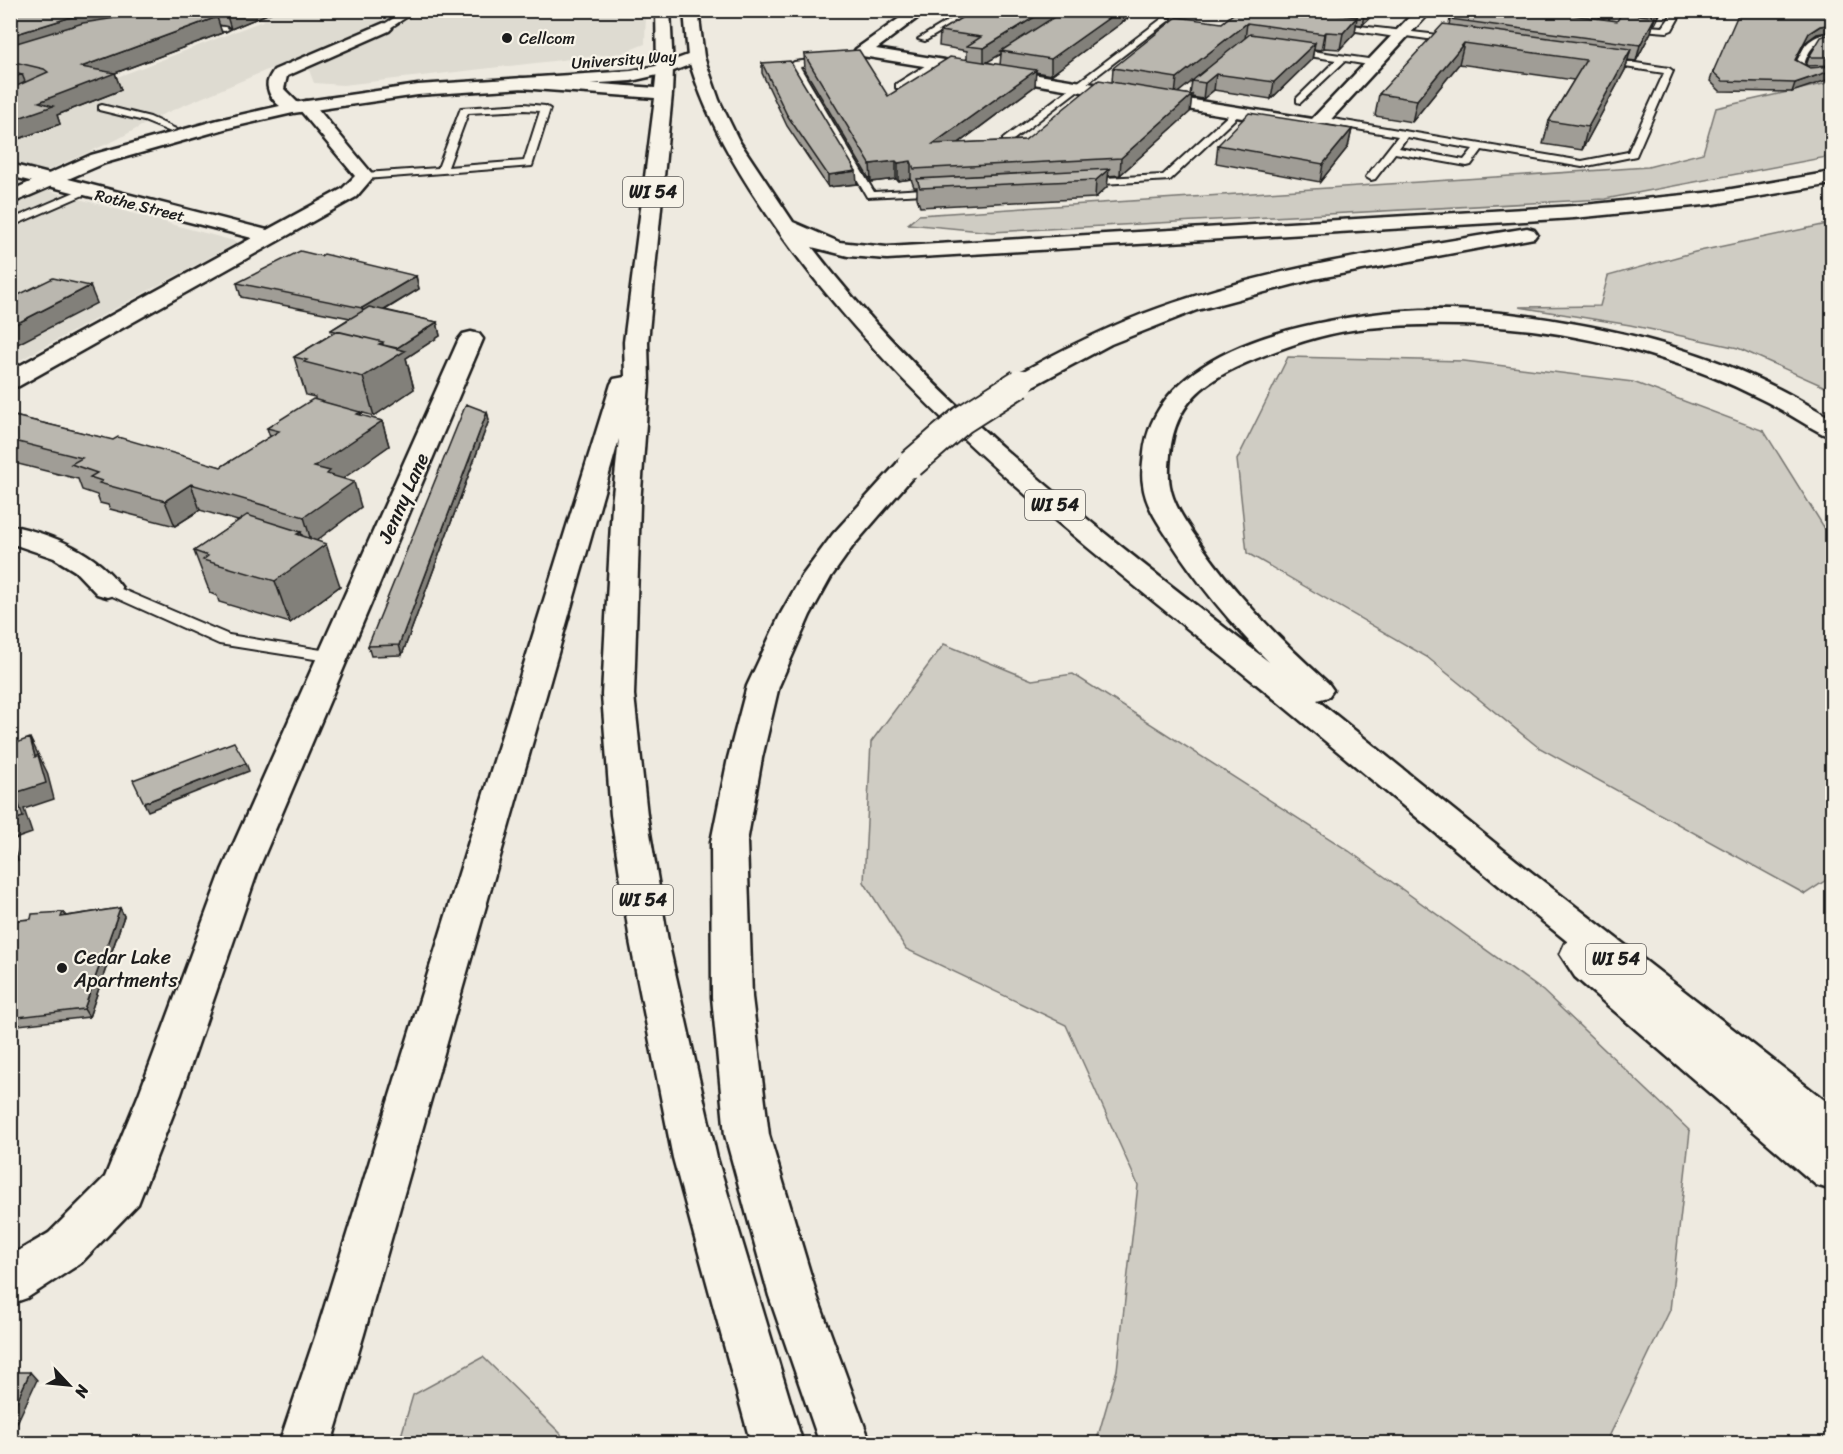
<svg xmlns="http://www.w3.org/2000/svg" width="1843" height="1454" font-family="Sriracha,sans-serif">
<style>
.built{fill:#dedbd1}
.green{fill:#cfccc3;stroke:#767470;stroke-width:1.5}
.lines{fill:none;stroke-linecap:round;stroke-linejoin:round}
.service-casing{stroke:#1c1c1c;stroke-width:4}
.minor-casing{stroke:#1c1c1c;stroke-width:5}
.secondary-casing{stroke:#1c1c1c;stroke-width:5}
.primary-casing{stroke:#1c1c1c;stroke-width:5}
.motorway-casing{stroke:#1c1c1c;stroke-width:5}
.service{fill:#f7f3e8;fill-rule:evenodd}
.minor{fill:#f7f3e8;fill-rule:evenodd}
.secondary{fill:#f7f3e8;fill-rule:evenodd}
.primary{fill:#f7f3e8;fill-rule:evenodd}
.motorway{fill:#f7f3e8;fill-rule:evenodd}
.motorway-bridge-casing{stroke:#1c1c1c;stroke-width:31;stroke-linecap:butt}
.motorway-bridge{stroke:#f7f3e8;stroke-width:27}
.wall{fill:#a09d96;stroke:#1c1c1c;stroke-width:1.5;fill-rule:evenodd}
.shaded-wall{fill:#82807a;stroke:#1c1c1c;stroke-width:1.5}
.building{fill:#bab7af;stroke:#1c1c1c;stroke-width:1.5}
.poi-dot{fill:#1c1c1c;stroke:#f7f3e8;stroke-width:2}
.labels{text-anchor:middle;stroke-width:4.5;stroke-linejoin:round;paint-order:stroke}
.far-poi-label{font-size:16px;fill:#1c1c1c;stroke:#f7f3e8;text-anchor:start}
.far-street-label{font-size:16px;fill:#1c1c1c;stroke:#f7f3e8}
.shield{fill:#f7f3e8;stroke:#5e5c59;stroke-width:1.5}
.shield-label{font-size:18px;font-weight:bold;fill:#1c1c1c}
.street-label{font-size:20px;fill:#1c1c1c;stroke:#f7f3e8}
.poi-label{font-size:20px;fill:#1c1c1c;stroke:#f7f3e8;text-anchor:start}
</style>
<rect width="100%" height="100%" fill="#eeeae0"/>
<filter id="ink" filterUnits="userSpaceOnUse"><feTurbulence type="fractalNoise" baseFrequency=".0167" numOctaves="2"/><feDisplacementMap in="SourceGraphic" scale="12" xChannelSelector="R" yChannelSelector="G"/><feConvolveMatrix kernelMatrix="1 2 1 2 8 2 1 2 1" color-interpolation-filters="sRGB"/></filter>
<g filter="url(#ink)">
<!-- built -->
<path class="built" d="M222 11H646L645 44 622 53 343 85 314 83 309 70 316 63 279 65 161 115 118 139 20 183 238 242 11 365V118L265 20Z"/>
<!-- green -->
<path class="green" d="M1832 82V156L1605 199 992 232 908 224 919 215 1648 167 1703 153 1716 108Z
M1832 223V390L1738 348 1630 325 1519 307 1600 306 1608 276 1695 252Z
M1288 357 1464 361 1633 382 1764 431 1832 540V876L1805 894 1538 747 1427 657 1247 553 1237 460Z
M944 644 1032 680 1073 674 1349 851 1543 991 1690 1131 1670 1310 1606 1443H1096L1117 1370 1138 1185 1066 1025 906 949 864 882 871 742Z
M483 1357 561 1434 564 1443H399L413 1395Z"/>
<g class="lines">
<defs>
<path id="service" d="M407 10H417L387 30H381V26Z
M966 10H977L925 41 918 39Z
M1605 10H1613L1604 25 1582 23 1578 21 1582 19 1599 20Z
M1675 10H1683L1672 30 1667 32 1629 29 1625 27 1629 25 1663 27Z
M1164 17 1171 19 1009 143H1003V139Z
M196 23 225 27 229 29 225 31 193 27 192 25Z
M1333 23 1456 37 1460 40 1456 43 1406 36 1402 38 1330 27 1329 25Z
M1832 33V38C1814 40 1808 51 1803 68L1814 70 1832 67V73C1820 75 1803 79 1794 68 1801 48 1809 35 1832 33Z
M1291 48 1375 60 1379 63 1375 66 1345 61 1300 103 1297 102V98L1336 60 1288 53 1287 51Z
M827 58 830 59V63L800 67 874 192 940 188 945 191 944 193 867 197 790 65 794 62Z
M1602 58 1669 68 1673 71 1636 156 1582 167 1482 150 1471 165 1467 166 1395 153 1375 179 1371 180 1366 177 1398 136 1321 123 1316 120 1321 117 1582 161 1628 152 1664 73 1599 63V59ZM1407 137 1473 149 1464 160 1399 148Z
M931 62 938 64 902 88H896V84Z
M524 104 545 106 550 109 532 166 365 179 360 176 365 173 438 168 461 108ZM524 110 540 111 524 161 448 167 468 113Z
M102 105 150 117 176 129 171 132 144 121 99 110V106Z
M1234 110 1242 112 1170 180 1085 185 1080 182 1085 179 1163 175Z
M84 188 88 189V193L10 227V220Z
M107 583 229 635 334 652 340 653 343 657 340 661 334 662 219 644 101 591 99 588Z"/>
<path id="minor" d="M911 10H928L876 49 1312 119 1416 10H1432L1322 129 1316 130 856 55 854 52 856 49Z
M384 23 392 28 389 31 287 76 284 89 299 104 306 101 312 102 374 176 356 197 19 386 10 388V371L252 238 10 176V164L267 230 342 189 355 176 300 110C289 117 270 101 268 88 266 81 271 75 274 70Z
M471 332 479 334 483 339 258 870 181 1094 138 1204 81 1263 27 1298 10 1304V1256L49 1233 105 1177 139 1094 222 870 459 339 463 334Z
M10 525C53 535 96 551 122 588L117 594 107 597 97 594 75 571 54 558 10 543Z"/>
<path id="secondary" d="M696 52 702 54 704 57 702 60 671 72 631 81 418 95 293 113 228 128 105 163 10 204V191L91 155 218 120 293 103 418 85 631 71 661 65Z"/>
<path id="primary" d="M656 10H670L673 69 665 74 657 69Z
M684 10H698L704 57 702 60H690L688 57Z"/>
<path id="motorway" d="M696 52 704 57 719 100 739 141 793 222 839 242 887 247 1574 206 1714 192 1832 172V184L1714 204 1574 218 887 259 848 256 812 247C938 411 1106 535 1269 662 1231 624 1198 584 1169 539 1158 523 1145 504 1143 484 1141 474 1143 463 1144 453 1155 356 1285 326 1366 315 1420 307 1480 309 1534 317 1617 329 1704 350 1779 389 1797 398 1815 409 1832 419V437L1823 434C1802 423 1782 409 1761 399 1691 363 1609 340 1532 330 1478 324 1422 323 1368 328 1333 331 1298 342 1265 355 1215 375 1175 395 1170 455 1169 465 1168 476 1170 486 1173 504 1185 521 1195 536 1232 592 1278 638 1328 683L1333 690 1328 697 1317 700 1517 861 1832 1106V1190L1816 1185 1575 977 1560 954 1565 943 1568 942C1463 857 1360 769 1255 683 1091 550 921 422 793 251 749 191 709 130 688 57Z
M665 64 673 69 672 94 648 342 649 383 640 504 634 695 647 815 668 941 717 1158 803 1444H751L673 1158 630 941 611 815 602 695 612 504 619 439 364 1334 331 1444H279L316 1334 611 384 614 379 625 377 624 342 655 98 520 88 512 83 520 78 655 88 657 69Z
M1527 228 1534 230 1537 234 1534 238 1314 279 1197 310 1111 344 1029 388 1020 390 1011 388 1008 383 1011 378C1059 351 1108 326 1159 308 1277 265 1404 249 1527 228Z
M911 456 920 458 924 464 853 546 831 577 810 615 779 686 762 758 747 842 752 997 769 1135 817 1296 871 1444H820L769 1296 725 1135 712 997 711 842 728 758 747 686 780 615 802 576 833 534 902 458Z"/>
</defs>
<!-- service casing -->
<use href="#service" class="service-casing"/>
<!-- minor casing -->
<use href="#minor" class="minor-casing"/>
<!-- secondary casing -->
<use href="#secondary" class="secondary-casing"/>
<!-- primary casing -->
<use href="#primary" class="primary-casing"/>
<!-- motorway casing -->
<use href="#motorway" class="motorway-casing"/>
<!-- service -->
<use href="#service" class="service"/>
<!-- minor -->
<use href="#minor" class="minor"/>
<!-- secondary -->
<use href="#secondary" class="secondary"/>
<!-- primary -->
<use href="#primary" class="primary"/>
<!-- motorway -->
<use href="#motorway" class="motorway"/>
<defs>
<path id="motorway-bridge" d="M911 464 962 420 1020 383"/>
</defs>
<!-- motorway-bridge casing -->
<use href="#motorway-bridge" class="motorway-bridge-casing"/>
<!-- motorway-bridge -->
<use href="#motorway-bridge" class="motorway-bridge"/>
</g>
<!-- wall -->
<path class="wall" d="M10 10H277L231 29 229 27 219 25 222 33 115 73 121 90 57 115 60 124 10 142Z
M974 10H1139L1051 75 1035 72V86L959 143 1025 140 1112 82 1113 68 1222 23 1238 10H1378L1362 25 1356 24 1355 33 1340 49 1324 48 1321 50 1314 49 1312 59 1271 99 1214 90 1203 99 1191 97 1190 112 1120 175 1108 176 1107 187 1095 198 920 207 917 198V187H914L911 179 898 181 896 179 871 182 805 70 804 54 888 96 967 59V51L939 46 940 31ZM1054 12 1061 13 1054 17ZM1001 54 1000 65 986 62ZM1192 81 1190 95 1177 93Z
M1458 10H1564L1563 13H1560L1617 21 1625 10H1662L1655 24H1653L1651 32 1636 61 1628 60 1625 70 1582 150 1543 144 1549 121 1574 80 1459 64 1412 122 1375 116 1379 94 1449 25 1450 19Z
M1833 10V31L1817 34 1806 42 1796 60 1806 66 1809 57 1833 33V65L1807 66 1792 92 1720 91 1710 81 1713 72Z
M762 63 857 184 828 187 787 126 762 73Z
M1352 129 1348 147 1320 182 1216 163 1218 145Z
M416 276 419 289 385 310 437 322 440 336 406 358 414 389 374 416 360 412 361 416 382 421 389 446 343 478 361 507 316 540 340 586 290 623 219 602 217 596 210 593 194 551 238 521 200 510 175 526 110 509 108 505 100 503 97 495 82 490 78 479 10 462V415L221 467 270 437 267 428 315 400V397L306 395 294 357 332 334 331 330 350 318 241 297 237 283Z
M487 412 489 420 402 655 371 656 368 646Z
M120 908 124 916 89 1017 10 1026V921L31 919 63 912 66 916Z"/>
<!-- shaded-wall -->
<path class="shaded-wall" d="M105 10H172L10 54V36L81 14Z
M233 10H277L231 29 226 13Z
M1046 10H1054V20L1001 51V54L984 64V48Z
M1120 10H1139L1051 75V59Z
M1365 10H1378L1362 25Z
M1660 10H1662L1655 24 1658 15Z
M217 17 222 33 115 73 121 90 57 115 60 124 10 142V121L39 102 81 67Z
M1357 17 1355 33 1340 49 1343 33Z
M1655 17 1651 32 1636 61 1640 45Z
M1247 23 1245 39 1175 95 1177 78Z
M1833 24V31L1817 34 1806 42 1792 69 1795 60 1809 33 1820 26Z
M1326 32 1324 48 1321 50 1324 34Z
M1315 43 1312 59 1271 99 1274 82Z
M1464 43 1459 64 1412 122 1417 100Z
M1631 49 1625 70 1582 150 1588 127Z
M1036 70 1035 86 933 162V144Z
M1833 70V78L1792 92 1795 83Z
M22 74 29 92 10 99V79Z
M1216 74 1214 90 1203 99 1205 83Z
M1192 95 1190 112 1120 175 1121 158Z
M1352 129 1348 147 1320 182 1323 164Z
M896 161V179L871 182 870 164Z
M911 161V179L898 181V163Z
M1109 169 1107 187 1095 198 1096 180Z
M856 171 857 184 828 187V175Z
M416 276 419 289 366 321 362 308Z
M90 286 97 303 10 348V327Z
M437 322 440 336 406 358 414 389 374 416 363 377 379 344 383 342 397 348Z
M360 412 366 432 382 421 389 446 334 485 354 482 361 507 312 544 304 517 314 467 357 414Z
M487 412 489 420 402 655 399 645Z
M191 484 200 510 175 526 165 501Z
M301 532 309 556 326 544 340 586 290 623 275 581 297 534Z
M30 738 47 772 54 799 24 809 32 833 12 840 18 861 10 864V821L15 793 35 757Z
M246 763 249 771 148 811 144 803Z
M120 908 124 916 89 1017 84 1009Z
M30 1372 37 1380 10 1438V1416Z"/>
<!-- building -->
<path class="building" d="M10 10H105L81 14 10 36Z
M168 10 217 17 81 67 115 73 39 102 53 106 10 121V89L48 72 44 69 10 61V45L83 23Z
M974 10H1046L984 48 967 46 981 37 940 31Z
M1065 10H1120L1051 59 1001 51Z
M1238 10H1306L1357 17 1343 33 1326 32 1324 34 1247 23 1177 78 1113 68 1177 17 1222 23Z
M1458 10H1558L1556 13 1617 21 1622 13 1655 17 1640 45 1450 19Z
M1625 10H1660L1658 15 1624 12Z
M1740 10H1833V24L1820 26 1809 33 1795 60 1810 68 1833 66V70L1795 83 1723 81 1713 72Z
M1443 24 1631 49 1588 127 1549 121 1586 60 1464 43 1417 100 1379 94Z
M1833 33V57H1809L1821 37Z
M1250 34 1315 43 1274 82 1216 74 1205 83 1192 81Z
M859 50 888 96 950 57 1036 70 933 144 1025 140 1099 80 1192 95 1121 158 914 169 911 161 898 163 896 161 870 164 804 54Z
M790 61 856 171 828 175 787 115 762 63Z
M10 71 22 74 10 79Z
M1249 113 1352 129 1323 164 1218 145Z
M1109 169 1096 180 920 188 917 179Z
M300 251 321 256 324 254 416 276 362 308 237 283Z
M53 278 90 286 10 327V299Z
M369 307 437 322 397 348 383 345V342L331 330Z
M337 331 383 342 379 344 405 351 363 377 304 362 307 360 294 357Z
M313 399 360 412 357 414 382 421 314 467 330 471 327 474 354 482 304 517 191 484 165 501 99 483 102 481 90 477 97 473 71 464 82 458 10 440V415L113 440 118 437 221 467 279 431 267 428Z
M466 404 487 412 399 645 368 646Z
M247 515 301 532 297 534 326 544 275 581 203 560 208 556 194 551Z
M30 738 35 757 38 755 46 783 15 793 23 817 10 821V745Z
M234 742 246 763 144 803 133 780Z
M120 908 84 1009 10 1018V921L31 919 32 914 63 912 61 917Z
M10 1372H30L10 1416Z"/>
</g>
<!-- markers -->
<g class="poi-dot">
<circle cx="507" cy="38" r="6"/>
<circle cx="62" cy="968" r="6"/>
</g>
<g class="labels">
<!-- far-poi labels -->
<g class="far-poi-label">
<text x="519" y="44">Cellcom</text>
</g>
<!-- far-street labels -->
<g class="far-street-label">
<text transform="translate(624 59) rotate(-4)" y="6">University Way</text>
<text transform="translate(140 205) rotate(14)" y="6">Rothe Street</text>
</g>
<!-- shield labels -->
<g class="shield">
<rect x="623" y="177" width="60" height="30" rx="4.5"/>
<rect x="1025" y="490" width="60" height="30" rx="4.5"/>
<rect x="613" y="885" width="60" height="30" rx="4.5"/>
<rect x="1586" y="944" width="60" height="30" rx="4.5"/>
</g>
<g class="shield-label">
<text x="653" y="198">WI 54</text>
<text x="1055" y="511">WI 54</text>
<text x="643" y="906">WI 54</text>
<text x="1616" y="965">WI 54</text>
</g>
<!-- street labels -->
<g class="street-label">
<text transform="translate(403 498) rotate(-66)" y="7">Jenny Lane</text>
</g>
<!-- poi labels -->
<g class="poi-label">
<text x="74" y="964">Cedar Lake<tspan x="74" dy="23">Apartments</tspan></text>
</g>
</g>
<!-- margin -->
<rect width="1843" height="1454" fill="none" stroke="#f7f3e8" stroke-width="36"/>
<rect x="18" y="18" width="1807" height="1418" fill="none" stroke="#1c1c1c" stroke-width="2" filter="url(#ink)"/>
<!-- north arrow -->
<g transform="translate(69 1385) rotate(116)" stroke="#f7f3e8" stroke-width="4.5" paint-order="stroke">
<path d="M0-4.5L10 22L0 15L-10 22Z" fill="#1c1c1c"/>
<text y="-9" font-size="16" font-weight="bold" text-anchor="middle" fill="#1c1c1c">N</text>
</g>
</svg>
